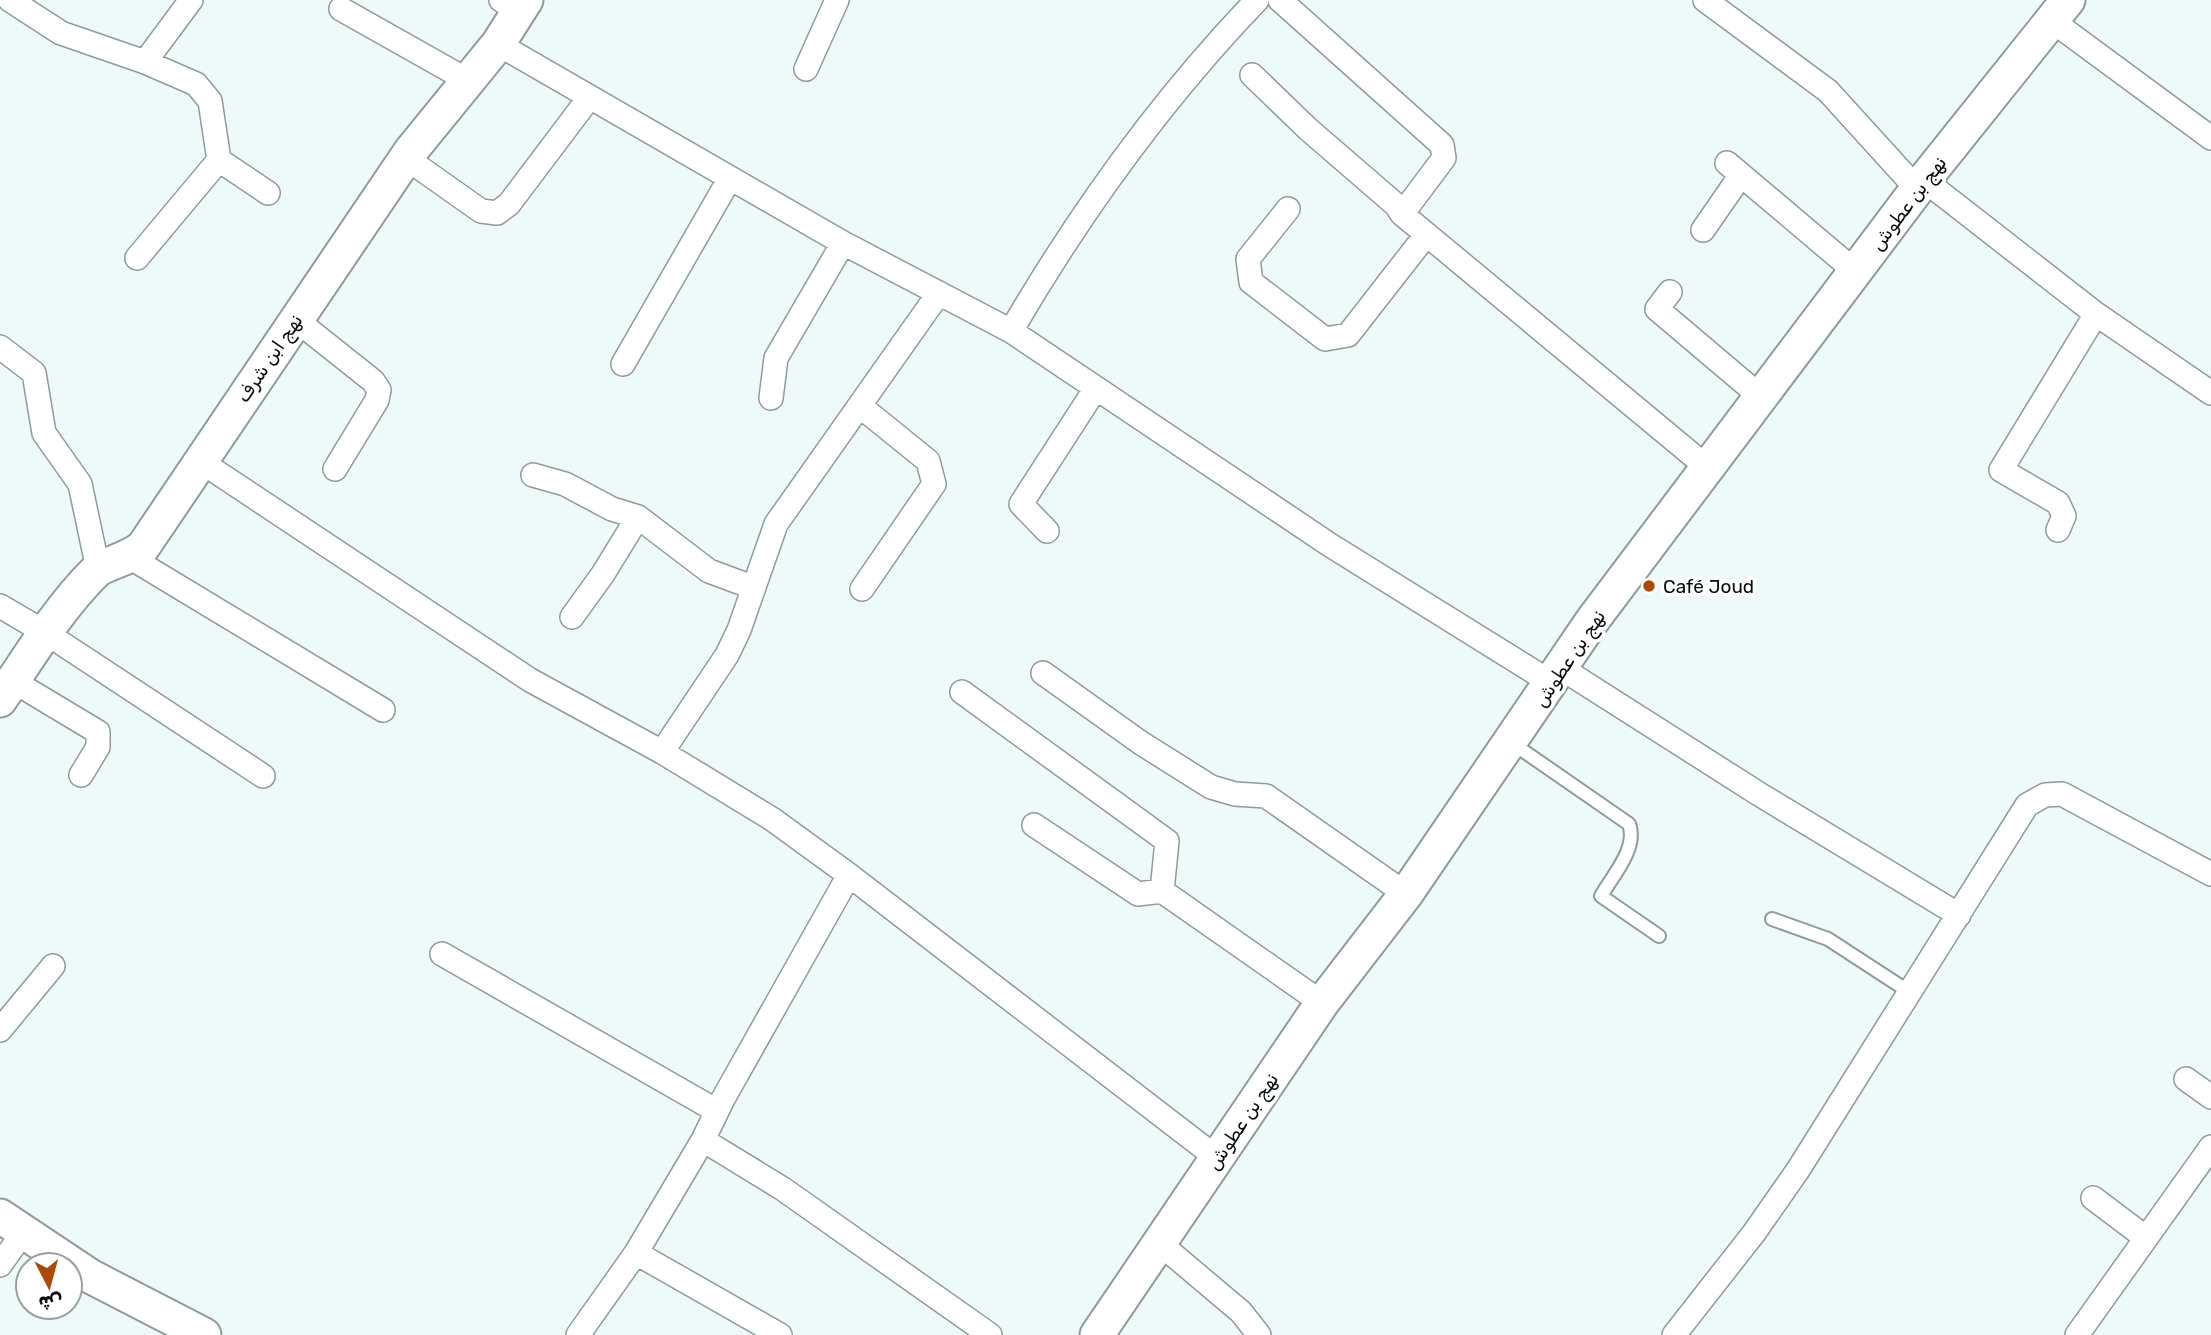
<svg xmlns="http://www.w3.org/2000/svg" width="2211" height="1335" font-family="Rubik,'Noto Sans Arabic',sans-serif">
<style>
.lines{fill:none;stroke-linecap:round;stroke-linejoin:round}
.lane-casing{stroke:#8f9b9a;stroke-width:16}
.street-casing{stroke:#8f9b9a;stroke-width:26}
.secondary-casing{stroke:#8f9b9a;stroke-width:37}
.lane{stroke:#fff;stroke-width:12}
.street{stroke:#fff;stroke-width:23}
.secondary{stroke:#fff;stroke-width:33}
.poi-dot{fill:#ab4909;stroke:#fff;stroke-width:2.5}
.labels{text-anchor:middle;stroke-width:7;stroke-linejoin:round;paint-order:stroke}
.street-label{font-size:19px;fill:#090d0d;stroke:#fff}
.poi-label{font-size:19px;fill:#090d0d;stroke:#fff;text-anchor:start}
</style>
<rect width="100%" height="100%" fill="#edfaf9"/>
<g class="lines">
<defs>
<path id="lane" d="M1512 743 1629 824C1638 848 1613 875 1601 896L1659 936
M1772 919 1828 939 1911 993"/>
<path id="street" d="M10 0 61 33 145 62 196 84 210 101 219 160 137 258
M501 0 519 12
M1280 0 1442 145 1444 158 1402 214 1708 468
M1705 0 1828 91 1918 190
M341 9 467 80
M2051 20 2211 138
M498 44 843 243 1011 331 1330 545 1552 683
M145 62 191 0
M806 69 837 0
M1252 75 1308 129 1396 205 1402 214
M406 158 481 211 497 213 509 204 589 98
M219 160 268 193
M1727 163 1856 272
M1924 180 2096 314 2211 393
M1288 209 1248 259 1251 282 1325 339 1348 335 1426 235
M1703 230 1741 175
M1670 292 1657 309 1761 397
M295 319 373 381 379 390 377 400 335 469
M1011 331C1081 211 1161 100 1257 0
M0 347 34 373 44 433 80 484 98 569
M623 364 730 178
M771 398 776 358 843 243
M860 406 928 461 934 484 862 589
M200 461 530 680 662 752 772 819 849 875
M533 475 565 484 612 509 638 517 709 571 752 587
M2058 530 2064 516 2058 503 2001 470 2096 314
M1047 531 1021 504 1096 388
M131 558 383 710
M0 606 46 633 263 776
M572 617 603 574 638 517
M1561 668 1759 794 1959 915
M1043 673 1141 743 1211 787 1235 794 1266 796 1406 894
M13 681 98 732V747L81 775
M962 692 1167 841 1162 891
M662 752 727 655 739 630 776 524 939 293
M1034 825 1138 894 1162 891 1322 1003
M442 954 717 1111
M0 1030 53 966
M2186 1079 2211 1097
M703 1140 783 1189 990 1335
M2093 1198 2146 1238
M1158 1242 1241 1312 1259 1335
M636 1253 780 1335
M0 1265 23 1233
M578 1335 636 1253 703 1140 723 1099 849 875 1217 1158
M1674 1335 1754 1233 1798 1170 2027 805 2045 795 2062 794 2211 874
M2077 1335 2211 1147"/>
<path id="secondary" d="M0 700C29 657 58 609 95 572 105 563 128 560 143 547L410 152 498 44 526 0
M0 1216 90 1276 204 1335
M1097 1335 1322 1003 1406 894 1592 621 1924 180 2068 0"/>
</defs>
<!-- lane casing -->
<use href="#lane" class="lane-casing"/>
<!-- street casing -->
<use href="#street" class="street-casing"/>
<!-- secondary casing -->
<use href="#secondary" class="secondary-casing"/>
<!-- lane -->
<use href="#lane" class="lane"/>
<!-- street -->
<use href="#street" class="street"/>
<!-- secondary -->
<use href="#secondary" class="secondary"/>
</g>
<!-- markers -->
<circle class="poi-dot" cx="1649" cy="586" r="7"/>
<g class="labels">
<!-- street labels -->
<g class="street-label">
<text transform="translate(1908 203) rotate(-53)" y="7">نهج بن عطوش</text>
<text transform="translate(269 358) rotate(-56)" y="7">نهج ابن شرف</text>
<text transform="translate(1569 658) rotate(-56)" y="7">نهج بن عطوش</text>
<text transform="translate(1242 1121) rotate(-56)" y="7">نهج بن عطوش</text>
</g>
<!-- poi labels -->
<g class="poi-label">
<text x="1663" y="593">Café Joud</text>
</g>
</g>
<!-- north arrow -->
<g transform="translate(49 1286) rotate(174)"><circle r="33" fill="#ffffff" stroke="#9d9e9e" stroke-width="2"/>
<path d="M0-5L12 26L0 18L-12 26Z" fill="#ab4909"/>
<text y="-10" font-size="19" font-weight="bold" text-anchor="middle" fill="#090d0d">ش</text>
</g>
</svg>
